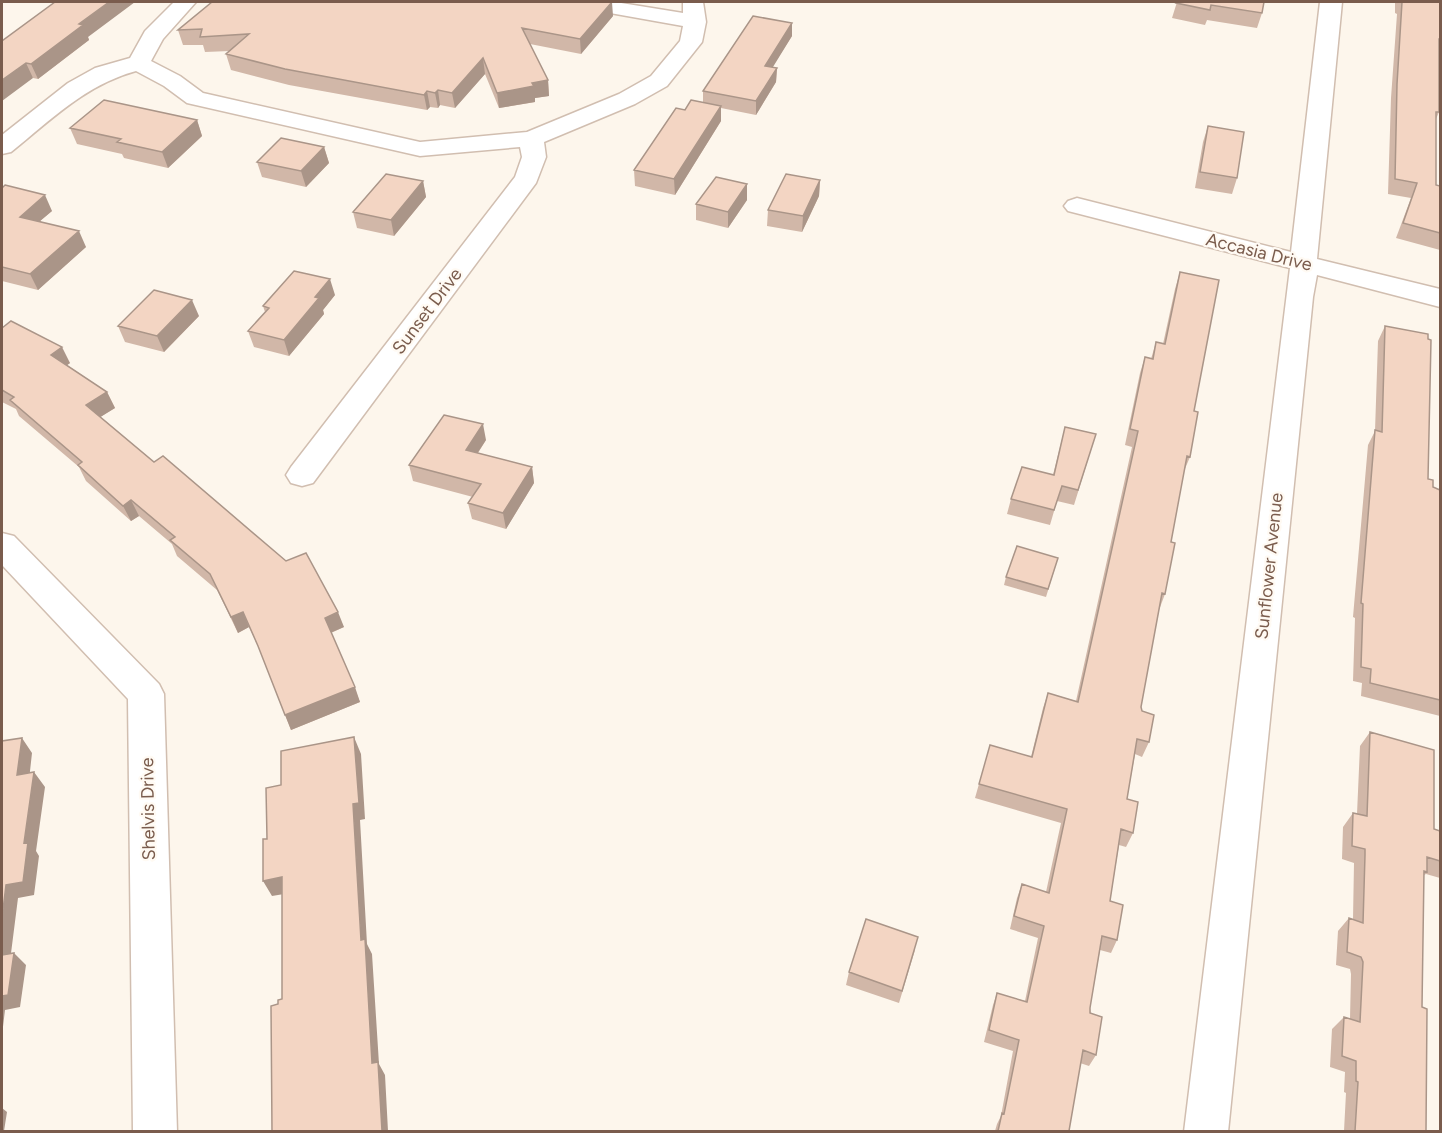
<svg xmlns="http://www.w3.org/2000/svg" width="1442" height="1133" font-family="Figtree,sans-serif">
<style>
.lines{fill:none;stroke-linecap:round;stroke-linejoin:round}
.minor-casing{stroke:#d1beb0;stroke-width:3}
.minor{fill:#fff;fill-rule:evenodd}
.wall{fill:#d1b7a8}
.shaded-wall{fill:#aa9588}
.building{fill:#f3d5c3;stroke:#aa9588;stroke-width:1.5}
.labels{text-anchor:middle;stroke-width:4.5;stroke-linejoin:round;paint-order:stroke}
.street-label{font-size:18px;fill:#7a5c4d;stroke:#fffaf3}
</style>
<rect width="100%" height="100%" fill="#fdf6ec"/>
<g class="lines">
<defs>
<path id="minor" d="M174 2H196L163 39 151 61 180 76 203 93 420 142 527 132 619 94 651 76 680 41 683 26 582 8 574 7 572 2H615L683 13V2H703L706 22 702 42 667 86 635 104 544 142 546 157 536 183 313 483 302 486 291 483 286 475 291 467 515 177 522 157 520 147 420 156 187 103 164 86 136 71C85 85 51 120 11 152L2 154V135L68 83 95 68 130 58 145 31Z
M1320 2H1342L1317 259 1440 289V307L1317 275 1313 297 1228 1132H1184L1290 268 1068 211 1064 206 1068 201 1077 198 1291 252Z
M2 533 14 536 159 684 164 694 177 1132H133L128 699 2 565Z"/>
</defs>
<!-- minor casing -->
<use href="#minor" class="minor-casing"/>
<!-- minor -->
<use href="#minor" class="minor"/>
</g>
<!-- wall -->
<path class="wall" d="M1177 2H1264L1262 13 1257 28 1207 20 1205 25 1172 18Z
M1395 2H1440L1439 112 1436 119V185L1440 186V250L1396 238 1411 198 1388 194 1391 98 1397 14 1395 13Z
M613 16 581 54 530 44 548 80 549 96 535 98V102L499 108 485 74 455 108 440 105 438 108 430 107 427 110 289 85 231 70 226 54 230 51 205 52 203 45H183L178 30Z
M792 23V36L772 67 777 68 776 82 756 115 721 108V121L675 195 635 186 634 170 685 110 703 102V91Z
M88 37 89 40 38 79 33 78 2 41Z
M197 120 202 136 168 168 124 158 122 154 77 144 70 128Z
M1208 126 1237 178 1232 194 1195 188 1203 142Z
M324 147 329 163 306 187 262 177 257 162Z
M820 180 819 196 802 232 767 226 768 210Z
M423 181 426 197 394 236 357 228 353 212Z
M747 184V200L728 228 696 220V204Z
M2 188 52 211 40 221 86 247 38 290 2 281Z
M1180 272 1194 411 1190 457 1184 471 1171 542 1165 594 1159 610 1141 707 1149 742 1142 757 1135 754 1127 799 1133 833 1126 847 1119 845 1110 901 1117 940 1111 953 1100 950 1090 1008 1096 1055 1089 1066 1080 1063 1069 1131H995L997 1124 1001 1116 1013 1051 984 1042 993 1005 997 993 1025 1001 1038 938 1010 929 1017 898 1022 884 1046 892 1061 823 975 798 990 745 1031 757 1043 708 1048 693 1076 701 1132 447 1125 445 1140 373 1145 357 1151 359 1156 342 1163 344 1175 289Z
M335 295 323 310 324 314 289 356 254 347 248 331 265 312 263 306Z
M199 316 164 352 125 342 118 326Z
M1385 326 1428 479 1433 487 1440 490V716L1361 696 1362 683 1353 681 1355 618 1353 617 1368 445 1375 431 1378 341Z
M2 328 70 363 67 365 107 392 115 408 100 417 344 627 331 633 360 702 291 730 260 650 249 627 238 633 217 590 177 556 172 544 139 516 131 521 86 481 79 467 19 416 16 409 2 402Z
M1065 427 1096 434 1074 505 1057 501 1050 525 1007 514 1011 499 1053 475Z
M486 440 478 453 532 467 534 483 506 529 472 519 468 503 473 497 413 481 409 465Z
M1058 558 1046 597 1004 585 1006 577Z
M1370 732 1434 829 1440 831V878L1426 874 1424 875 1422 1007 1426 1131H1344L1346 1093 1344 1092 1345 1072 1330 1067 1332 1029 1344 1017 1350 1019 1351 974 1350 969 1336 965 1338 931 1349 918 1353 919 1354 863 1342 859 1343 827 1353 813 1357 814 1360 746Z
M915 950 899 1003 846 985 849 972Z"/>
<!-- shaded-wall -->
<path class="shaded-wall" d="M109 2H135L88 37 89 40 38 79 31 64 79 24Z
M612 2 613 16 581 54 580 39Z
M792 23V36L765 80V66Z
M483 58 485 74 455 108 452 93Z
M26 63 33 78 2 101V80Z
M777 68 776 82 756 115V101Z
M548 80 549 96 535 98V102L499 108 497 93 532 83Z
M438 90 440 105 438 108 435 93Z
M427 91 430 107 427 110 424 95Z
M721 106V121L675 195 674 179Z
M197 120 202 136 168 168 162 152Z
M324 147 329 163 306 187 301 171Z
M820 180 819 196 802 232 803 216Z
M423 181 426 197 394 236 391 220Z
M747 184V200L728 228V212Z
M45 195 52 211 27 232 20 217Z
M79 231 86 247 38 290 30 274Z
M330 279 335 295 323 310 324 314 289 356 284 340 315 297Z
M192 300 199 316 164 352 157 336Z
M62 347 70 363 59 371 51 355Z
M107 392 115 408 94 421 86 405Z
M483 424 486 440 469 466 466 450Z
M532 467 534 483 506 529 503 513Z
M131 500 139 516 131 521 123 506Z
M243 612 249 627 238 633 231 617Z
M338 612 344 627 330 633 325 618Z
M355 687 360 702 291 730 285 715Z
M354 737 361 754 365 819 360 820 367 944 372 954 379 1064 385 1075 388 1131H382L372 1063 361 940 353 804Z
M22 738 32 753 28 789 17 775Z
M34 772 45 787 36 851 39 856 34 895 18 898 9 969 2 962V918L6 885 24 843Z
M282 877 290 893 272 896 263 881Z
M14 953 26 965 20 1007 5 1010 2 1035V996Z
M2 1108 7 1112 4 1131H2Z"/>
<!-- building -->
<path class="building" d="M55 2H109L79 24 83 25 31 64 26 63 2 80V41Z
M212 2H612L580 39 522 28 548 80 532 83 534 86 497 93 483 58 452 93 438 90 435 93 427 91 424 95 285 69 226 54 249 34 200 37 202 29 178 30Z
M1177 2H1264L1262 13 1211 5 1210 10 1176 3Z
M1402 2H1440V39H1439V112H1436V185L1440 186V233L1403 223 1417 183 1395 179 1397 84Z
M753 16 792 23 765 66 777 68 756 101 703 91Z
M104 100 197 120 162 152 117 142 121 139 70 128Z
M691 100 721 106 674 179 634 170 676 108 685 110Z
M1208 126 1244 132 1237 178 1200 172Z
M281 138 324 147 301 171 257 162Z
M386 174 423 181 391 220 353 212Z
M786 174 820 180 803 216 768 210Z
M716 177 747 184 728 212 696 204Z
M5 185 45 195 20 217 79 231 30 274 2 267V188Z
M294 271 330 279 315 297 319 298 284 340 248 331 269 308 263 306Z
M1180 272 1219 280 1194 411 1198 412 1190 457 1187 456 1171 542 1175 543 1165 594 1162 593 1141 707 1142 711 1154 715 1149 742 1137 739 1127 799 1138 802 1133 833 1121 829 1110 901 1123 905 1117 940 1102 936 1090 1008V1013L1102 1017 1096 1055 1083 1050 1069 1131H998L1002 1113 1004 1114 1019 1040 989 1030 997 993 1027 1002 1044 926 1014 916 1022 884 1049 893 1067 809 979 784 990 745 1032 757 1048 693 1078 702 1138 431 1130 429 1145 357 1153 359 1156 342 1165 344Z
M154 290 192 300 157 336 118 326Z
M11 321 62 347 51 355 107 392 86 405 154 462 163 456 286 561 306 553 338 612 325 618 355 687 285 715 258 646 243 612 231 617 210 574 170 540 175 537 131 500 123 506 78 465 82 462 10 400 14 397 2 390V328Z
M1385 326 1428 334V339L1431 340 1428 479 1433 480V487L1440 490V700L1370 683 1371 669 1361 667 1363 604 1361 603 1375 430 1382 432Z
M444 415 483 424 466 450 532 467 503 513 468 503 481 484 409 465Z
M1065 427 1096 434 1078 490 1062 486 1054 510 1011 499 1022 467 1054 475Z
M1017 546 1058 558 1048 589 1006 577Z
M1370 732 1434 750V829L1440 831V861L1427 857V872L1424 871 1422 1007 1427 1009 1426 1131H1355L1358 1082 1356 1081V1061L1342 1056 1344 1017 1360 1022 1363 962 1361 957 1347 952 1349 918 1363 923 1365 855V849L1352 846 1353 813 1367 816Z
M354 737 359 803 353 804 361 940 365 939 372 1063 378 1062 382 1131H272L271 1006 278 1004V1000L282 999V877L263 881V839H267L266 788 281 785V751Z
M22 738 17 775 34 772 24 843 28 842 23 882 6 885 2 918V741Z
M866 919 918 937 902 991 849 972Z
M14 953 8 995 2 996V955Z"/>
<g class="labels">
<!-- street labels -->
<g class="street-label">
<text transform="translate(1259 252) rotate(14)" y="6">Accasia Drive</text>
<text transform="translate(427 311) rotate(-53)" y="6">Sunset Drive</text>
<text transform="translate(1269 566) rotate(-84)" y="6">Sunflower Avenue</text>
<text transform="translate(148 809) rotate(-91)" y="6">Shelvis Drive</text>
</g>
</g>
<!-- border -->
<rect width="1442" height="1133" fill="none" stroke="#7a5c4d" stroke-width="6"/>
</svg>
